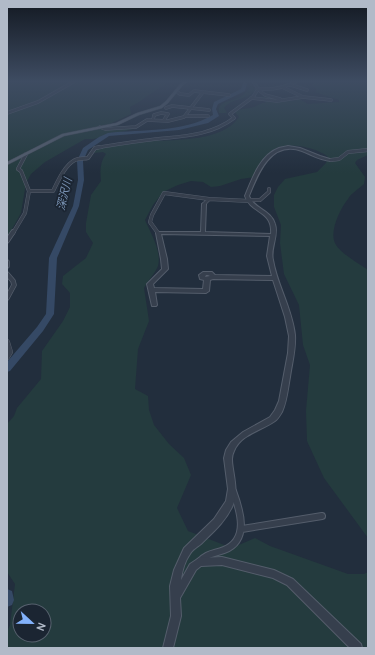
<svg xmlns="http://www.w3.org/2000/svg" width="375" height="655" font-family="Cabin,'Noto Sans JP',sans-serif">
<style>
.green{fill:#243b3e;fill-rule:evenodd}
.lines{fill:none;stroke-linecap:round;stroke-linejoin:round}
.river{fill:#354965;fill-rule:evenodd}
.minor-far4-casing{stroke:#545d6b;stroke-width:3.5}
.minor-far3-casing{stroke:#545d6b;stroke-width:4}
.minor-far2-casing{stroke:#545d6b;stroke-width:5.5}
.minor-far1-casing{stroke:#545d6b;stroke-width:6}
.minor-casing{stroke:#545d6b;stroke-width:8}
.tertiary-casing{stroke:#545d6b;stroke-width:2}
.primary-casing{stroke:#3f4956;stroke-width:1}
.minor-far4{stroke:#363f4d;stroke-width:2.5}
.minor-far3{stroke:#363f4d;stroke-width:3}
.minor-far2{stroke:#363f4d;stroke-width:4}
.minor-far1{stroke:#363f4d;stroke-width:5}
.minor{stroke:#363f4d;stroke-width:6}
.tertiary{fill:#363f4d;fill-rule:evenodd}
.primary{fill:#545e6d;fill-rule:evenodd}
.labels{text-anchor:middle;stroke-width:3.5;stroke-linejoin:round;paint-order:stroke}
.far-water-label{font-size:11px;font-style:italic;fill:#7891b2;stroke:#1b2532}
</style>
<rect width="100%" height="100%" fill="#222e3d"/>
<!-- green -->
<path class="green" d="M7 81H169L139 102 130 107 131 114 110 124 100 126 99 129 130 128 133 129 93 139H85L45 162 31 174 26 183 21 213 7 238Z
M320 81H368V155L357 160 355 163 365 177 364 184C359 189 351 193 348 199 340 209 328 233 336 245 343 255 358 263 368 270V538L324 478 307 441 306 411 310 365 303 345 299 305 284 274 280 243 281 225 274 207V195L278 187 285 179 317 172 326 163 328 157C318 148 290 142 277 148 267 152 260 168 255 177L241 179 220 186 211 187 203 182 191 181 178 185 163 192 153 205 145 220C150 232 162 251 158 266 155 273 148 281 144 288L149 321 138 349 135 389 148 396 149 410 154 425 169 444 184 458 191 475 177 508 188 531 232 548 255 538 270 546 348 574H364L368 572V648H7V632L10 625 15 584 7 572V424L14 416 17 408 41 379 42 351 63 321 70 307V293L62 284 63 276 86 258 93 243 86 232V223L91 195 101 181C100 171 100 162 106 154L103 152 94 153 95 151 99 148C116 147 134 142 151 141 176 140 224 141 239 117L235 112C243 107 246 110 254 107 259 105 260 103 265 103L266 101 262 100 261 97H277L292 101 299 99 308 104 339 102V100L315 92 317 89 313 86 315 82ZM20 611H44V635H20Z
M251 86 256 90C246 101 233 97 224 108L227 113H219C217 100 232 102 240 97 245 94 248 90 251 86Z"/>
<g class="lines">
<!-- river -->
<path class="river" d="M242 81H246L247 84 245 91 218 104 216 109 219 116 208 123 179 130 109 136 88 150 83 161 84 180 79 206 57 258 54 314 43 331 10 371 7 372V362L37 327 46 314 49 258 73 206 78 180 77 161 83 148 99 137 108 133C143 129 182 133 213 115L212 109 214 102 241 89 243 84Z
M7 589 12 591 14 600 12 605 7 607Z"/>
<defs>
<path id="minor-far4" d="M253 81 258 89C272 90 285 88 297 81
M291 85 307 90
M282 87 303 97 331 100
M176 91 180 94 189 95 194 91 229 95
M260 91 265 95 280 99
M251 98 277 101 303 97
M166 108 172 106 209 110
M7 113 38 102 75 81
M186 116H208
M153 120 154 115 161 113 168 114 164 120
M100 127 105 129 136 127 147 120 168 121 184 117 203 92
M95 148C113 145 131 142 149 140 180 136 209 137 234 118L230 114 253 97 258 89"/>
<path id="minor-far3" d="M26 154 18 169 21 171 29 191
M331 160 339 159 348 152 368 150
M29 191H53C58 181 65 165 75 160 79 158 84 159 88 158L95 148 101 147
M248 200H260L269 192V189
M204 204 209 199 249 201
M13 233 25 213 29 191
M158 233 150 222 152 215 164 193 209 199"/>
<path id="minor-far2" d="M7 241 13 232
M7 262V266
M7 274 13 281 14 285 7 298"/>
<path id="minor-far1" d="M7 342 10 352 7 357"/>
<path id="minor" d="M242 529 322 516
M199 562C207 553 214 554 224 550 250 540 240 510 233 491"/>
<path id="tertiary" d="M288 146 300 148 320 156 333 160 331 161C320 160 312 155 302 151 271 140 258 173 249 196 254 209 271 210 275 224 279 236 270 248 273 260 277 285 292 308 295 335 296 349 292 363 290 377 288 388 287 401 282 412 280 415 278 419 275 421 261 431 241 434 234 451 231 457 232 462 233 469 235 482 238 495 232 507 225 522 212 533 201 544 197 547 192 550 190 554 185 561 182 571 181 580L190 564 199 558 222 557 274 570 293 579 361 644 362 648H350L287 585 273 578 222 565 201 566 196 570 180 598 181 616 173 648H163L171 616 170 586 174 570 184 548 214 519 226 501 228 489 224 458 226 450 231 442 243 432 270 417 275 410 279 401 288 353 289 336 285 317 273 280 213 279 210 280 209 291 206 293 155 292 157 305 156 306H152L147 284 162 269 161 259 156 233 158 232H201L202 204 204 203 206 204 205 232 271 234C273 210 251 214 245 196 252 179 260 155 279 148 282 147 285 147 288 146ZM161 234 270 236 267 256 272 276 215 275 212 272H203L199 275 200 279 204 280 203 289 154 288 153 284 168 269 167 259ZM206 275H208L210 276 205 277Z"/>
<path id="primary" d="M184 81H189L183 85 168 103 162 108 139 115 118 125 64 136 7 165V162L62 134 116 123 137 113 160 106 166 101 181 83Z"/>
</defs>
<!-- minor-far4 casing -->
<use href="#minor-far4" class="minor-far4-casing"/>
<!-- minor-far3 casing -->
<use href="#minor-far3" class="minor-far3-casing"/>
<!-- minor-far2 casing -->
<use href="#minor-far2" class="minor-far2-casing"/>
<!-- minor-far1 casing -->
<use href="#minor-far1" class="minor-far1-casing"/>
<!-- minor casing -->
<use href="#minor" class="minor-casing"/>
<!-- tertiary casing -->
<use href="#tertiary" class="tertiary-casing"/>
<!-- primary casing -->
<use href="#primary" class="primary-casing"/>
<!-- minor-far4 -->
<use href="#minor-far4" class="minor-far4"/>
<!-- minor-far3 -->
<use href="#minor-far3" class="minor-far3"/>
<!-- minor-far2 -->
<use href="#minor-far2" class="minor-far2"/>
<!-- minor-far1 -->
<use href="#minor-far1" class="minor-far1"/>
<!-- minor -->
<use href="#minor" class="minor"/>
<!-- tertiary -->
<use href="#tertiary" class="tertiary"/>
<!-- primary -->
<use href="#primary" class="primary"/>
</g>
<!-- sky -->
<linearGradient id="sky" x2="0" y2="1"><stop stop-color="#131922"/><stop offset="0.47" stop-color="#3e4c62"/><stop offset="1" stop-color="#3e4c62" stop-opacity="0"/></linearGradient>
<rect width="375" height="173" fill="url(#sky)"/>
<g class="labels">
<!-- far-water labels -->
<g class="far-water-label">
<text transform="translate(64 194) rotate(-76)" y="4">深沢川</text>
</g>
</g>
<!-- border -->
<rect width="375" height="655" fill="none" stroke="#b1bac8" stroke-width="16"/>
<!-- north arrow -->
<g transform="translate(32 623) rotate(112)"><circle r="19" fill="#1b2532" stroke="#57616e"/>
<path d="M0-3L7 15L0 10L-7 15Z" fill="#83b2fb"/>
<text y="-6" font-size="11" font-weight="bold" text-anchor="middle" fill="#b1bac8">N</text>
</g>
</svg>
